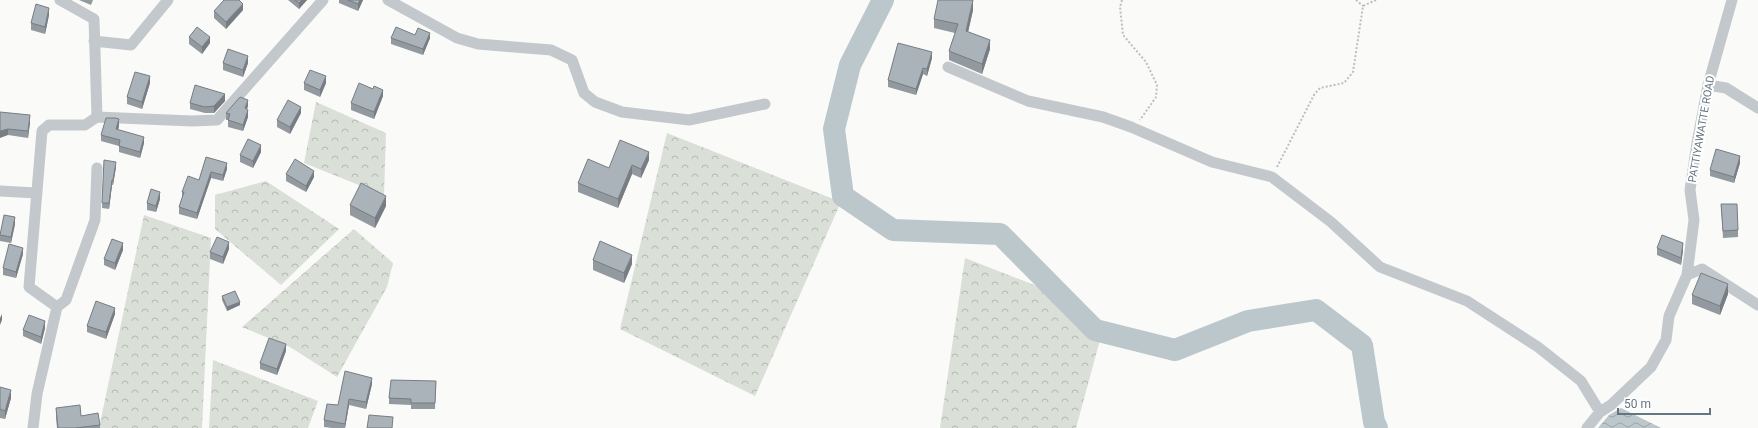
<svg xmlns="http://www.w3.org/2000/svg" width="1758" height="428" font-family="Roboto,sans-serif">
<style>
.forest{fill:url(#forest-crowns)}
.water{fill:url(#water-waves)}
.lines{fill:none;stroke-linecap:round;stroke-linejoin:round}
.river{stroke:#bbc7cb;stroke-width:22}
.path{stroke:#bbbfc2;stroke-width:2;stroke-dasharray:2 2;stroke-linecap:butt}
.minor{stroke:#c3c8cc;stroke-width:11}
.wall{fill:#929a9f}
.shaded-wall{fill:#777d82}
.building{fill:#aab3b9;stroke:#777d82}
.labels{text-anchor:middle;stroke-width:4;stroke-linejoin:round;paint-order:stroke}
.street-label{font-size:11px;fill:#657683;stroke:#fff}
</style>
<defs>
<pattern id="forest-crowns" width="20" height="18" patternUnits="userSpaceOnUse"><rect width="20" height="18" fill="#dadfd7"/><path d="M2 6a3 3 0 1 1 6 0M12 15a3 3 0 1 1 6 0" fill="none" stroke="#b4b9b4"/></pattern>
<pattern id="water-waves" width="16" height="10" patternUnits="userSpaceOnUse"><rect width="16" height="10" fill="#bbc7cb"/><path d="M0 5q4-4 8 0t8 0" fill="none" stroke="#9ca6aa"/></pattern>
</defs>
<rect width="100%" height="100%" fill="#fafaf8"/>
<!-- forest -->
<path class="forest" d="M316 102 386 133 384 195 304 163Z
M667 133 841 202 755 396 620 329Z
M266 181 339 229 281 285 215 229V195Z
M144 215 211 238 202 428H99Z
M354 229 393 263 387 287 337 377 290 347 242 327Z
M965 258 1042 288 1100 340 1076 428H940Z
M213 360 318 401 308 428H209Z"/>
<!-- water -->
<path class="water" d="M1621 408 1661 428H1598L1609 415Z"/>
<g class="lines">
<!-- river -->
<path class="river" d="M883 0 850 65 834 129 843 196 893 230 1000 234 1095 330 1175 350 1248 321 1316 310 1362 345 1374 422 1377 428"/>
<!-- path -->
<path class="path" d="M1122 0 1120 7 1123 35 1146 62 1157 85 1156 97 1140 120
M1356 0 1363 6
M1277 167 1314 95 1320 88 1344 83 1353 72 1363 6 1376 0"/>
<!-- minor -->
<path class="minor" d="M388 0 457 38 478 44 551 50 572 60 584 93 595 102 622 112 689 120 765 104
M1732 0 1708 85 1697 143 1690 190 1694 220 1687 275 1702 269 1758 305
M94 41 131 45 168 0
M948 67 1028 101 1103 117 1131 127 1212 162 1272 177 1331 222 1380 267 1467 301 1538 347 1581 381 1600 412
M1708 85 1726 88 1758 108
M97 117 192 121 217 120 323 0
M0 191 37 193
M57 307 66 300 95 220 97 168
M33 428 37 394 57 307 29 287 42 131 49 125H85L97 117 94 19 60 0
M1587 428 1600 412 1611 405 1651 367 1666 340 1669 316 1687 275"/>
</g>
<!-- wall -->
<path class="wall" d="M79 0H93L91 5Z
M288 0H307L299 9Z
M339 0H363L358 11 339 3Z
M243 10 226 29 214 18V11Z
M973 10 968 32 990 49 982 74 949 60V51L955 33 934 28V19Z
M49 15 45 34 31 30V23Z
M415 35 430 38 423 55 391 44V38Z
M189 37 210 43 202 54 189 44Z
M932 58 927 76 923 74 916 95 888 87V80Z
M223 63H248L243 77 223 70Z
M150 83 142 109 127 104V97Z
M304 83H326L320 97 304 90Z
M383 96 374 119 351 110V103Z
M225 101 214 113H205L190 109V103Z
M248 106 247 109 248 117 243 131 228 127V120H226V113Z
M0 112 30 122 28 138 8 135Z
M301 113 290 134 277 127V120Z
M119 126 118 130 144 143 140 158 119 152V146L101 141V135Z
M261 152 253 168 240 162V155Z
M206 157 227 169 223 181 211 178 197 219 179 214V207L182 198V192L199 180Z
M104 160 116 167 113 185H112L109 209 102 208Z
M649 160 641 178 632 174 618 208 578 192V183L609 168Z
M1740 163 1734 183 1710 176V170Z
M286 174 314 177 306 192 286 181Z
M160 199 156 212 147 210V203Z
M1721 204 1738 230V237L1723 238Z
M350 205 386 206 375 228 350 215Z
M15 224 11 243 0 241V234Z
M1657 248 1683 250 1681 265 1657 255Z
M229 249 223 264 210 259V252Z
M123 250 115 270 104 265V259Z
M23 254 16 278 3 275V268Z
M593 260 632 264 624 283 593 270Z
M1728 294 1720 315 1692 304V295Z
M222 296 240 305 227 311 222 300Z
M115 314 106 339 87 332V326Z
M45 328 41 344 23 336V330Z
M286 351 277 375 260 369V363Z
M436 381 435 409H411V405L389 404V398Z
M372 384 366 409 349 405 345 428H332L324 427V420L338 405Z
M0 387 11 398 5 419 0 418Z
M56 408 81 416 100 425V428H57L56 418Z"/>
<!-- shaded-wall -->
<path class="shaded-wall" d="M302 0H307L299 9V3Z
M360 0H363L358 11V4Z
M973 0V10L966 41V31Z
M243 4V10L226 29V22Z
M49 8V15L45 34V27Z
M430 33V38L423 55V49Z
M210 37V43L202 54V47Z
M990 40V49L982 74V64Z
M932 52V58L927 76V69Z
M248 56V63L243 77V70Z
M923 68V74L916 95V89Z
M150 76V83L142 109V102Z
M326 76V83L320 97V90Z
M383 90V96L374 119V112Z
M225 94V101L214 113V106Z
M248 100V106L245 115V108Z
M301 107V113L290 134V127Z
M248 110V117L243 131V125Z
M30 115V122L28 138V131Z
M119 119V126L116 136V129Z
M8 129V135L0 138V131Z
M144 137V143L140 158V152Z
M261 145V152L253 168V161Z
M649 152V160L641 178V169Z
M1740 156V163L1734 183V177Z
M116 162V167L113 185V180Z
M227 163V169L223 181V175Z
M632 165V174L618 208V199Z
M314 171V177L306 192V186Z
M211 172V178L197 219V213Z
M112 180V185L109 209V203Z
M160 192V199L156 212V206Z
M386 196V206L375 228V218Z
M15 217V224L11 243V237Z
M229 242V249L223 264V257Z
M123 243V250L115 270V263Z
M1683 243V250L1681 265V258Z
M23 248V254L16 278V272Z
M632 255V264L624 283V273Z
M1728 284V294L1720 315V306Z
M240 302V305L227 311V307Z
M115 308V314L106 339V332Z
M2 314V320L0 325V318Z
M45 321V328L41 344V337Z
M286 344V351L277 375V369Z
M372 378V384L366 409V402Z
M11 390V398L5 419V411Z
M349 399V405L345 428V424Z"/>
<!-- building -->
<path class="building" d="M224 0H239L243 4 226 22 214 11Z
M295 0H302L299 3Z
M348 0H360L358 4Z
M938 0H973L966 31 990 40 982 64 949 51 958 24 934 19Z
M36 4 49 8 45 27 31 23Z
M197 27 210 37 202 47 189 37Z
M396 27 415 35 418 28 430 33 423 49 391 38Z
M898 43 932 52 927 69 923 68 916 89 888 80Z
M228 49 248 56 243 70 223 63Z
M310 70 326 76 320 90 304 83Z
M135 72 150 76 142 102 127 97Z
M359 83 373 89 374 86 383 90 374 112 351 103Z
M195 85 225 94 214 106 205 107 190 103Z
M240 97 248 100 245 108 248 110 243 125 228 120 230 114 226 113Z
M288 100 301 107 290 127 277 120Z
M0 112 30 115 28 131 8 129 0 131Z
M106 118H115L119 119 116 129 144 137 140 152 119 146 120 140 101 135Z
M248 139 261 145 253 161 240 155Z
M620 140 649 152 641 169 632 165 618 199 578 183 588 159 609 168Z
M1716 149 1740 156 1734 177 1710 170Z
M206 157 227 163 223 175 211 172 197 213 179 207 184 192H182L188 176 199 180Z
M295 159 314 171 306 186 286 174Z
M104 160 116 162 113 180H112L109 203H102Z
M361 183 386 196 375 218 350 205Z
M151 189 160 192 156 206 147 203Z
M1721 204H1737L1738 230 1723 231Z
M4 215 15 217 11 237 0 235Z
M1662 235 1683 243 1681 258 1657 248Z
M217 237 229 242 223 257 210 252Z
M112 239 123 243 115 263 104 259Z
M600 241 632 255 624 273 593 260Z
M9 244 23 248 16 272 3 268Z
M1701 273 1728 284 1720 306 1692 295Z
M235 291 240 302 227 307 222 296Z
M96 301 115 308 106 332 87 326Z
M29 315 45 321 41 337 23 330Z
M269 338 286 344 277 369 260 363Z
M345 371 372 378 366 402 349 399 345 424 324 420 327 404 338 405Z
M391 380 436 381 435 403H411V399L389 398Z
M0 387 11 390 5 411 0 409Z
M80 405 81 416 98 413 100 425 75 428H58L56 408Z
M369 415 393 417 392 428H367Z"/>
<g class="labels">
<!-- street labels -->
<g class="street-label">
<text transform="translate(1701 129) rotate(-80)" y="4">PATTIYAWATTE ROAD</text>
</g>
</g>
<!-- scale -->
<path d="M1618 408v6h92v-6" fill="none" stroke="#657683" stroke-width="2"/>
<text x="1624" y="408" font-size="12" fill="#657683" stroke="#ffffff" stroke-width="3" paint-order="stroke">50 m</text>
</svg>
